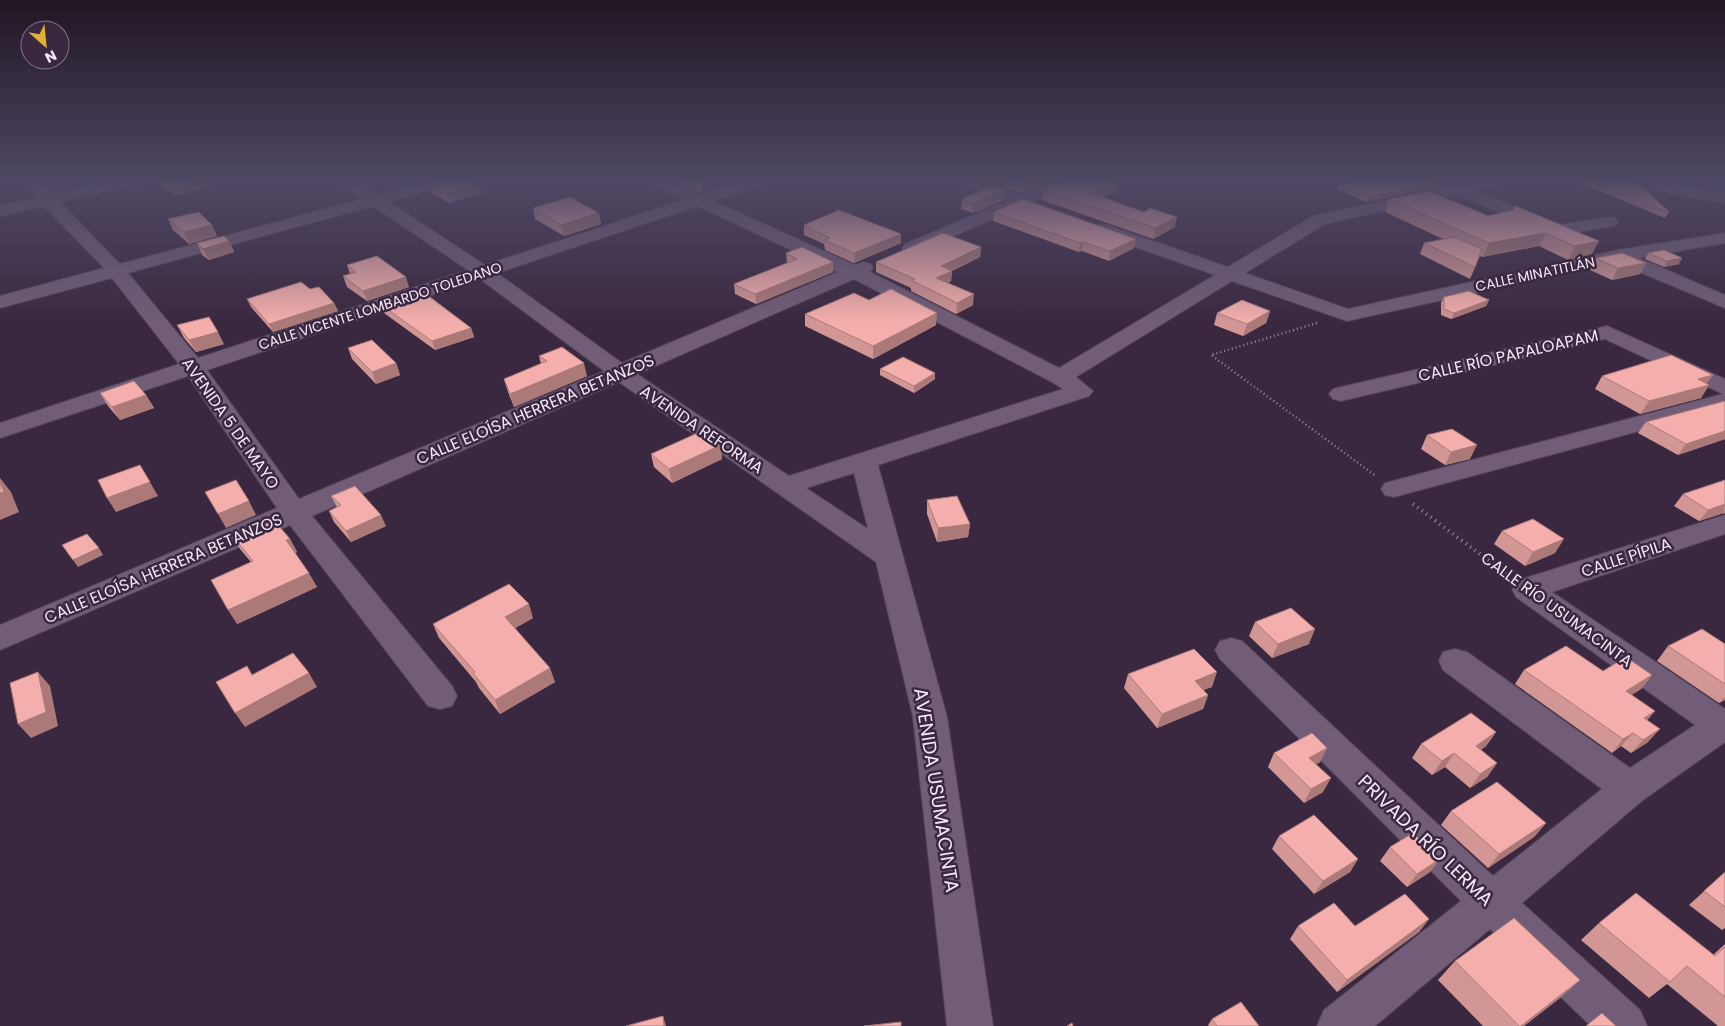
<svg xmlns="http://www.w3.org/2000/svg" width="1725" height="1026" font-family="Poppins,sans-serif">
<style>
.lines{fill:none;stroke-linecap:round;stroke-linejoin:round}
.minor-casing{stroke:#544458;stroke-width:2}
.path-far1{stroke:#98899d;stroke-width:2.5;stroke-dasharray:1 3;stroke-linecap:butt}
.path{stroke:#98899d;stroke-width:4;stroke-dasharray:1 4.5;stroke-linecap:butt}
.minor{fill:#715d77;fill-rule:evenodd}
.wall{fill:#d29694}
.shaded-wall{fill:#ab7a78}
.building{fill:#f4afac;stroke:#ab7a78}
.labels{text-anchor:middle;stroke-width:5;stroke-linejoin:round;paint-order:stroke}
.far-street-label{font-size:14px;fill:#f4e8f7;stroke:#3a2840}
.street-label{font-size:16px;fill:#f4e8f7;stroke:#3a2840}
.near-street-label{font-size:19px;fill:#f4e8f7;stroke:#3a2840}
</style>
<rect width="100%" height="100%" fill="#3a2840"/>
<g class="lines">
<defs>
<path id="minor" d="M26 180H42L52 194 118 180H145L143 183 60 202 120 264 362 199 339 183 337 180H355L378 195 435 180H459L457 183 389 202 485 265 684 200 649 183 647 180H667L700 195 746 180H768L766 183 713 201 855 265 864 262 871 264 873 268 870 272 1059 368 1215 275 1095 233 1092 229 1095 225H1107L1228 267 1313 216 1445 187 1446 183 1506 180 1504 183 1475 190 1550 221 1552 226 1609 217 1615 218 1618 222 1615 226 1609 227 1557 235 1551 234 1549 229H1538L1457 194 1325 224 1245 273 1348 309 1618 250 1725 233V243L1639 258 1725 295V308L1616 262 1347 321 1232 281 1076 377 1093 391 1089 396 878 465 947 717 993 1026H947L913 717 876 562 619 382 312 516 452 686 457 696 452 706 440 709 428 706 290 525 0 650V625L277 508 188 376 0 438V423L179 364 112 278 0 308V296L104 268 44 206 0 216V206L38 197ZM373 206 468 270 198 358 128 273ZM698 206 838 272 622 363 497 273ZM480 279 604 371 299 499 207 370ZM854 279 1052 382 1063 389 789 476 637 374ZM854 473 868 529 806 488Z
M955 180H977L1021 195 1058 180H1078L1076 183 917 252H905L902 248 905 244 1007 201 957 183Z
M1642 180H1662L1673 185 1725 193V203L1663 192Z
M1607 326 1725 379V408L1394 497 1385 495 1381 489 1385 483 1723 394 1605 339 1341 401 1333 399 1329 394 1333 389 1341 387Z
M1725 515V534L1552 592 1725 709V742L1643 800 1522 903 1640 1010 1647 1026H1591L1490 929 1375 1026H1317L1324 1010 1461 901 1220 659 1215 650 1220 641 1231 638 1242 641 1493 876 1602 789 1443 670 1439 661 1443 652 1455 649 1467 652 1630 768 1695 725 1516 597 1512 589 1516 581Z"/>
</defs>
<!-- minor casing -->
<use href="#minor" class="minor-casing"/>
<!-- path-far1 -->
<path class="path-far1" d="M1317 323 1211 355 1376 476"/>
<!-- path -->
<path class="path" d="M1413 504 1508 575"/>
<!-- minor -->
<use href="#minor" class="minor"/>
</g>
<!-- wall -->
<path class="wall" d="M154 180H209L212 186 175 195 170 192H168Z
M410 180H430L416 183Z
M671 180H706V183L700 193Z
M1007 180H1054L1021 193 1006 188Z
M1576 180H1635L1669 212 1665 218 1575 181Z
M428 182 482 193 449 203 431 192Z
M1438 182 1436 187 1366 202 1337 189 1339 184Z
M1043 190 1116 192 1103 197 1175 227 1153 239 1042 200Z
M962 199 1002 201 973 213 961 209Z
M1389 199 1488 216 1513 210 1592 254 1568 260 1539 246 1482 257 1480 256 1470 279 1420 254 1424 243 1443 239 1385 212Z
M533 208 599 213 601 224 564 236 535 219Z
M994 212 1136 239 1134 248 1109 261 1082 251 1079 252 993 221Z
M168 219 212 225 217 236 189 244 173 230Z
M804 225 901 234V243L854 263 825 250 824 244 804 235Z
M229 241 234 252 209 260 202 255 197 243Z
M981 247 980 257 952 271 951 281 948 283 973 305 956 314 911 291V288L876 272V262Z
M786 253 833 262V272L756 304 735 294 734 284 787 263Z
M1648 253 1679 264 1664 267 1645 259Z
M1596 258 1646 263 1640 274 1612 280 1590 270Z
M347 265 409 287 367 301 347 287 343 276 350 274Z
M310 289 334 303 338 311 273 332 251 307 247 299Z
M1444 297 1489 300 1486 306 1451 319 1441 315V303Z
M869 300 936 325 873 359 805 326V314Z
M380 304 471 328 474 337 435 350 384 313Z
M1270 311 1266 323 1243 336 1214 325 1217 313Z
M177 325 224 344 196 352 184 338Z
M348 348 396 363 400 375 376 384 352 359Z
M539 356 587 376 514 407 508 392 504 379 541 364Z
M880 369 935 379 914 393 880 375Z
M1602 376 1707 384 1709 385 1701 398 1640 414 1595 389Z
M100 393 146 395 154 408 120 420 108 406Z
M1725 401V439L1678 455 1638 433 1646 422Z
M1427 435 1470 459 1445 465 1421 449Z
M651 454 722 459 672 483 654 467Z
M1725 480V514L1724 513 1699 521 1674 506 1683 494Z
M331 496 386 526 351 542 334 522 329 511 337 507Z
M927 500 970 524 968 537 937 542 927 514Z
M264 525 290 539 297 552 295 553 317 587 237 624 251 562 240 549 232 535Z
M1502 531 1555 553 1525 566 1494 544Z
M533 618 515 628 555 682 500 714 479 688 476 682 439 638 433 624Z
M1255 622 1309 644 1272 658 1249 636Z
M1725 644V700L1719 703 1657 661 1668 646Z
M1524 670 1603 671 1652 675 1641 689 1631 695 1655 711 1647 720 1648 742 1631 753 1621 746 1612 753 1515 684Z
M1128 674 1212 687 1203 690 1208 695 1203 709 1157 728 1124 688Z
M1496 732 1486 746 1481 750 1497 763 1487 777 1470 788 1445 767 1432 775 1412 758 1421 744Z
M1327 748 1320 762 1316 764 1323 792 1304 803 1268 767 1274 753Z
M1451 811 1546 823 1534 837 1488 868 1441 825Z
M1279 836 1358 859 1350 872 1314 894 1272 849Z
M1390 847 1430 872 1407 887 1380 861Z
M1725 872V928L1722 930 1689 905Z
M1429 919 1419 932 1337 992 1290 939 1298 926H1355Z
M1599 923 1713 955 1725 944V1026H1718L1667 984 1649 998 1581 940Z
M1455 961 1580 980 1560 998 1524 1026H1483L1438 980Z
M1212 1019 1259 1026H1209L1208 1025Z"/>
<!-- shaded-wall -->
<path class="shaded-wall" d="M209 180 212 186 175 195 171 188Z
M415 180H430L416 183Z
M705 180H706V183L700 193V188Z
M1034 180H1054L1021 193 1022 184Z
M1118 182 1116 192 1089 203 1091 193Z
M1438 182 1436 187 1366 202 1368 197Z
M479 183 482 193 449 203 446 192Z
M167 184 170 192H168L164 185Z
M1003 191 1002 201 973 213V203Z
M599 213 601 224 564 236 561 225Z
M1177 217 1175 227 1153 239 1155 228Z
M212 225 217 236 189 244 184 232Z
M1546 233 1539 246 1482 257 1489 243Z
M901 234V243L854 263V253Z
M1136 239 1134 248 1109 261 1110 251Z
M229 241 234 252 209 260 203 249Z
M1599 241 1592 254 1568 260 1575 246Z
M1083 242 1082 251 1079 252 1080 243Z
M981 247 980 257 952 271 951 281 936 289V278L941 266Z
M1682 258 1679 264 1664 267 1667 261Z
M833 262V272L756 304 755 294Z
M1646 263 1640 274 1612 280 1618 268Z
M406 277 409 287 367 301 363 291Z
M974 294 973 305 956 314 957 303Z
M1489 300 1486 306 1451 319 1454 313Z
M334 303 338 311 273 332 269 324Z
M1270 311 1266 323 1243 336 1247 324Z
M937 313 936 325 873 359V346Z
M471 328 474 337 435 350 432 341Z
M218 332 224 344 196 352 189 340Z
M396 363 400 375 376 384 372 372Z
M584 363 587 376 514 407 510 394Z
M935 373V379L914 393V386Z
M1713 375 1705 386 1709 385 1701 398 1640 414 1649 401 1698 379Z
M146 395 154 408 120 420 112 407Z
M1725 431V439L1678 455 1686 444Z
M721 445 722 459 672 483 669 469Z
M1477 445 1470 459 1445 465 1451 452Z
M140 465 158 496 116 512 107 498Z
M0 478 11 492 19 512 0 520Z
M249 501 256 515 226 528 218 514Z
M1725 504 1724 513 1699 521 1708 510Z
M381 515 386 526 351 542 346 531Z
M970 524 968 537 937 542 938 528Z
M290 539 297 552 294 554 286 540Z
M1564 539 1555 553 1525 566 1533 552Z
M99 548 103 555 78 567 73 560Z
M309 573 317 587 237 624 228 610Z
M529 604 533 618 510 631 505 617Z
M1315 629 1309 644 1272 658 1278 644Z
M550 668 555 682 500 714 495 700Z
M38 672 50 686 58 726 31 738 18 724Z
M1217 672 1212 687 1190 695 1195 681Z
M309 673 317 687 245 727 235 713Z
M1652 675 1641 689 1616 705 1626 691Z
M1208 695 1203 709 1157 728 1162 714Z
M1725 697V700L1719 703Z
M1655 711 1644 724V718Z
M1660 729 1648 742 1631 753 1643 740Z
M1496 732 1486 746 1466 760 1476 746Z
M1633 733 1621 746 1612 753 1623 739Z
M1327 748 1320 762 1302 772 1309 758Z
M1454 753 1445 767 1432 775 1442 761Z
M1497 763 1487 777 1470 788 1480 774Z
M1331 778 1323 792 1304 803 1311 789Z
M1546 823 1534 837 1488 868 1499 854Z
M1358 859 1350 872 1314 894 1323 881Z
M1440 859 1430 872 1407 887 1417 874Z
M1429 919 1419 932 1337 992 1347 980Z
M1580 980 1560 998 1524 1026H1521Z
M663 1016 666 1026H664Z"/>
<!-- building -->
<path class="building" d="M158 180H209L171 188 167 184 164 185Z
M436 180H473L479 183 446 192 428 182Z
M681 180H705L700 188Z
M1007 180H1034L1022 184Z
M1067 180H1111L1118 182 1091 193 1144 212 1150 208 1177 217 1155 228 1043 190Z
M1360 180H1433L1438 182 1368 197 1339 184Z
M1586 180H1635L1669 212H1668Z
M991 186 1003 191 973 203 962 199Z
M1429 191 1488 216 1513 210 1516 206 1599 241 1575 246 1546 233 1489 243 1389 199Z
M570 197 599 213 561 225 533 208Z
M1023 199 1136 239 1110 251 1083 242 1080 243 994 212Z
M839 210 901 234 854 253 824 240 830 238 804 225Z
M199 212 212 225 184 232 168 219Z
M943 233 981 247 941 266 952 271 936 278 974 294 957 303 911 280 915 279 876 262Z
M224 236 229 241 203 249 197 243Z
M1455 237 1482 249 1475 267 1424 243Z
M802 247 833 262 755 294 734 284 797 259 786 253Z
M1664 250 1682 258 1667 261 1648 253Z
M1622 253 1646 263 1618 268 1596 258Z
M377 256 406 277 363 291 343 276 356 272 347 265Z
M301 282 310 289 319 287 334 303 269 324 247 299Z
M891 289 937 313 873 346 805 314 854 293 869 300Z
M422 291 471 328 432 341 380 304Z
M1469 291 1489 300 1454 313 1444 309V297Z
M1242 300 1270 311 1247 324 1217 313Z
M209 317 218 332 189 340 177 325Z
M372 340 396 363 372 372 348 348Z
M562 347 584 363 510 394 504 379 547 361 539 356Z
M1671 355 1713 375 1698 379 1709 385 1649 401 1602 376Z
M903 357 935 373 914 386 880 369Z
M134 381 146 395 112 407 100 393Z
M1725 401V431L1686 444 1646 422Z
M1452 429 1477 445 1451 452 1427 435Z
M702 431 721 445 669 469 651 454Z
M140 465 150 482 107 498 98 480Z
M236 480 249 501 218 514 205 492Z
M1725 480V504L1708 510 1683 494Z
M0 483 4 492 0 493Z
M355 486 381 515 346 531 329 511 341 505 331 496Z
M957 496 970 524 938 528 927 500Z
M1533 519 1564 539 1533 552 1502 531Z
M274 520 290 539 286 540 309 573 228 610 211 580 253 561 232 535 262 522 264 525Z
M87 534 99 548 73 560 62 545Z
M509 584 529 604 505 617 550 668 495 700 473 673 475 672 433 624Z
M1291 608 1315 629 1278 644 1255 622Z
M1702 629 1725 644V684L1668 646Z
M1566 646 1603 671 1626 657 1652 675 1626 691 1655 711 1644 718 1660 729 1643 740 1633 733 1623 739 1524 670Z
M1194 649 1217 672 1195 681 1208 695 1162 714 1128 674Z
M293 653 309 673 235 713 216 682 247 666 252 675Z
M38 672 46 712 18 724 10 683Z
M1471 713 1496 732 1476 746 1497 763 1480 774 1454 753 1442 761 1421 744Z
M1312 733 1327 748 1309 758 1331 778 1311 789 1274 753Z
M1497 782 1546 823 1499 854 1451 811Z
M1314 815 1358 859 1323 881 1279 836Z
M1413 833 1440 859 1417 874 1390 847Z
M1725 872V907L1704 891Z
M1636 893 1715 956 1725 947V997L1687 966 1670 982 1599 923Z
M1405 894 1429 919 1347 980 1298 926 1334 903 1355 926Z
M1514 918 1580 980 1521 1026H1519L1455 961Z
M1241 1002 1259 1026H1217L1212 1019Z
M1602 1013 1616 1026H1586Z
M663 1016 664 1026H626Z
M901 1022V1026H864Z
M1072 1023 1073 1026H1067Z"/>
<!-- sky -->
<linearGradient id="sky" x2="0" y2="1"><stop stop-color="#201623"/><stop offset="0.56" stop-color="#4f4864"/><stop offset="1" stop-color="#4f4864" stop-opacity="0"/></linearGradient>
<rect width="1725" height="323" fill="url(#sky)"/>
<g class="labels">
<!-- far-street labels -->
<g class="far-street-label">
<text transform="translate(1535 274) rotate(-12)" y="5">CALLE MINATITLÁN</text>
<text transform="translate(380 306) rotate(-18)" y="5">CALLE VICENTE LOMBARDO TOLEDANO</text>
</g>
<!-- street labels -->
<g class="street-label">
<text transform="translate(1508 355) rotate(-13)" y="6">CALLE RÍO PAPALOAPAM</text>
<text transform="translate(535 409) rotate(-23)" y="6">CALLE ELOÍSA HERRERA BETANZOS</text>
<text transform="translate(231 423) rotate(55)" y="6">AVENIDA 5 DE MAYO</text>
<text transform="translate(702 429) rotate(34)" y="6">AVENIDA REFORMA</text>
<text transform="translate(1626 557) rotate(-18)" y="6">CALLE PÍPILA</text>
<text transform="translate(163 568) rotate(-23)" y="6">CALLE ELOÍSA HERRERA BETANZOS</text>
<text transform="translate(1557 609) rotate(36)" y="6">CALLE RÍO USUMACINTA</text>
</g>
<!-- near-street labels -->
<g class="near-street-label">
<text transform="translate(937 790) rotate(81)" y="7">AVENIDA USUMACINTA</text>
<text transform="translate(1426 840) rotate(44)" y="7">PRIVADA RÍO LERMA</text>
</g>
</g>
<!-- north arrow -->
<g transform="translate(45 45) rotate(153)"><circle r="24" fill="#3a2840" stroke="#847589"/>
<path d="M0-4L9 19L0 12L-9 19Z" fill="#dfb034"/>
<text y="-8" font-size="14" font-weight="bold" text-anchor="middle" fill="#f4e8f7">N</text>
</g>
</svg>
